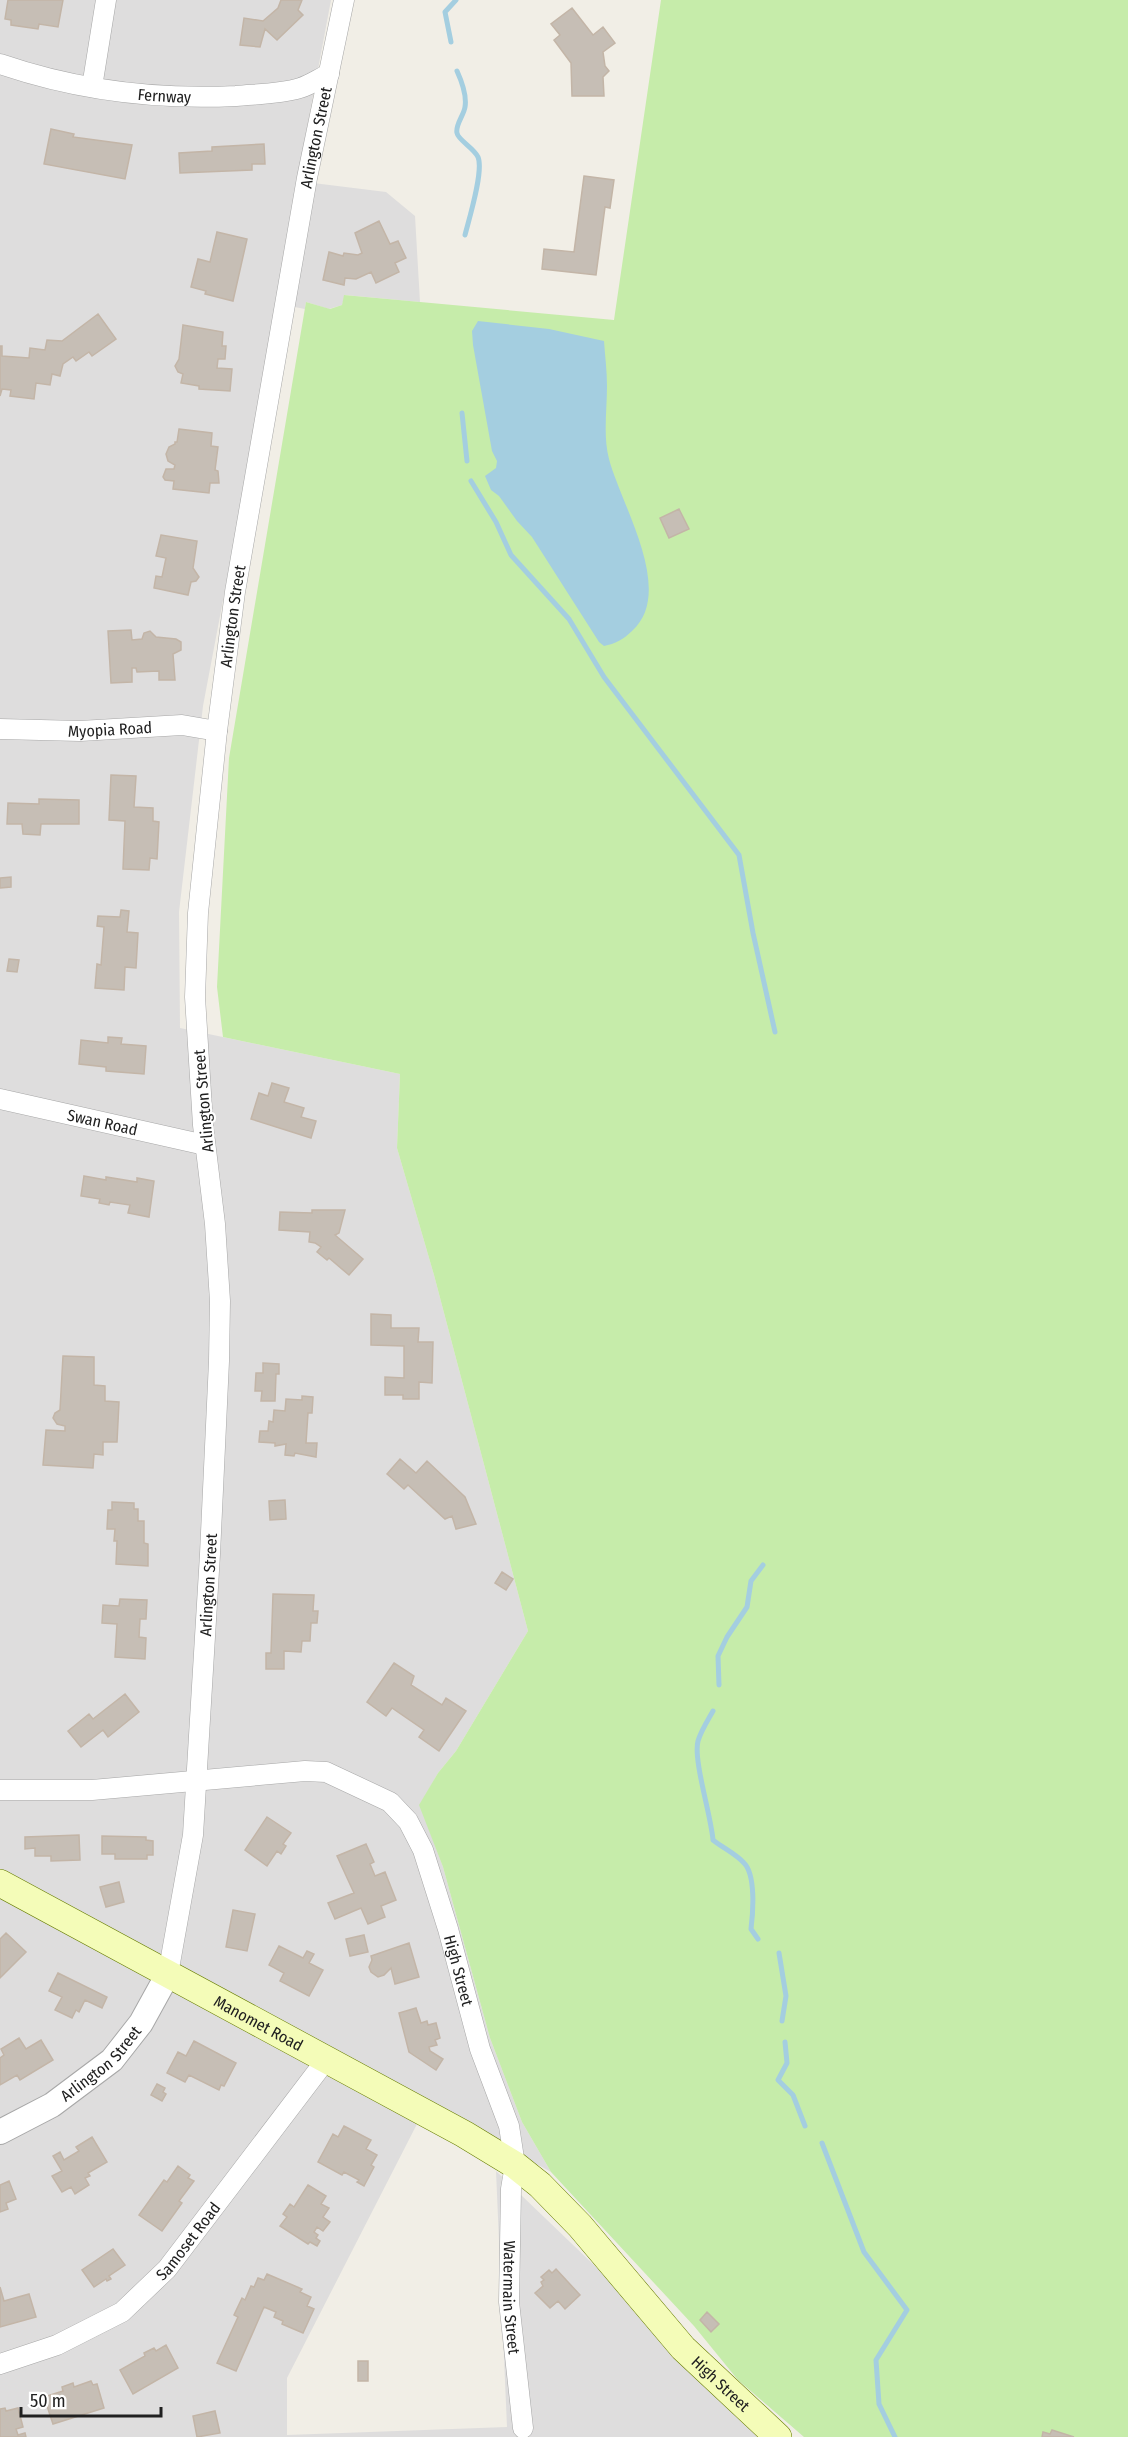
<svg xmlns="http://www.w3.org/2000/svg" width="1128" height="2437" font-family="'Fira Sans Condensed',sans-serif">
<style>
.residential{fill:#dedddd}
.grass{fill:#c6ecaa}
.water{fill:#a4cee0}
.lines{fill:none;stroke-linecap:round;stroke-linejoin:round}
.stream{stroke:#a4cee0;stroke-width:5}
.building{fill:#c6beb5;stroke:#c3b5a7;stroke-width:1.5}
.minor-casing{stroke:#a7a7a7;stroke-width:21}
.tertiary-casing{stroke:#a7a7a7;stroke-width:26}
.secondary-casing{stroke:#677d00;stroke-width:28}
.minor{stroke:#fff;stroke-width:20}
.tertiary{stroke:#fff;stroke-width:24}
.secondary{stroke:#f4fcb8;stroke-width:27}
.labels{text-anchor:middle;stroke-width:4.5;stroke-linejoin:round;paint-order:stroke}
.street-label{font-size:16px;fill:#202020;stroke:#fff}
</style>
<rect width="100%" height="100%" fill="#f1eee6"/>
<!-- residential -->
<path class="residential" d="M0 0H331L297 181 386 192 415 216 420 302 345 295 342 305 329 309 306 302 305 309 279 304 203 706 179 912 180 1028 400 1074 397 1148 434 1275 528 1631 456 1751 438 1773 420 1805 443 1867 490 2038 522 2122 551 2172 129 1938 0 1872Z
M0 1893 131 1969 417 2124 287 2378V2435L507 2427 496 2171 596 2267 746 2425 760 2437H0Z"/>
<!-- grass -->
<path class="grass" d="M661 0H1128V2437H804L738 2380 694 2326 551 2172 522 2122 490 2038 443 1867 419 1805 438 1773 456 1751 528 1631 434 1275 397 1148 400 1074 223 1037 217 987 229 758 306 302 330 309 342 305 344 295 614 320Z"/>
<!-- water -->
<path class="water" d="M478 321 549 329 604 341C605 356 607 371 607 386 607 410 603 436 609 459 621 505 676 592 632 631 624 639 615 644 604 646L599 642 532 537 517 521 499 496 491 490 485 476 496 468 497 461 492 451 473 345 472 331Z"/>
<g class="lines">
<!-- stream -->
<path class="stream" d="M451 42 445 12 456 0
M457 71C462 82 467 95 465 107 464 115 455 125 457 133 458 140 474 148 478 157 484 171 469 219 465 235
M462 413 467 461
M471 481 496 522 511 555 569 619 604 677 739 855 753 933 775 1032
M719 1685 718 1656 727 1637 747 1607 751 1581 763 1565
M713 1711C708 1720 701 1731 698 1741 693 1760 711 1815 713 1840 723 1848 736 1854 744 1863 756 1875 753 1913 751 1929L758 1939
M779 1953 786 1996 782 2021
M785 2042 787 2063 778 2080 793 2095 805 2126
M822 2143 864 2252 907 2310 876 2360 879 2404 895 2437"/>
</g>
<!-- building -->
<path class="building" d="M8 0H63L58 27 39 24 38 29 11 25V20L5 19Z
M281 0H302L298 10 303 15 277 40 265 29 260 47 240 45 244 18 263 21 278 8Z
M572 8 593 35 603 27 615 43 603 52 605 66 609 71 603 77 604 96H572L571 63 554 40 560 35 551 24Z
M51 129 74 134 73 137 132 145 125 179 44 164Z
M264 144 265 164H252V170L180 173 179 153 212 151V147Z
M584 176 614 180 610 208 605 207 596 275 542 269 544 249 574 252Z
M379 221 390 244 398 241 406 258 395 263 399 272 376 283 371 272 356 279 345 278 344 285 323 280 329 252 343 256 344 253 358 255 362 253 355 233Z
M217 232 247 239 233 301 205 294 206 291 191 287 198 259 210 262Z
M98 314 116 339 92 356 89 352 76 361 73 357 63 364 60 376 52 374 50 385 36 383 34 399 10 396 11 390 2 389 0 396V346H2V356L29 358 30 348 45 350 47 340 62 341Z
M183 325 223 332 222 346H226L225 359H218L217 368 232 369 230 391 199 389V386L181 383 183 374 178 372 175 366 179 359Z
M179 429 212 433 211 446 218 447 215 470 218 471 219 483H210L209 493 173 489 174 481 165 480 163 477 166 469H174L175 465 168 461 166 454 169 447 175 444V442H177Z
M679 509 689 529 669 538 660 518Z
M161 535 197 541 193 568 199 577 196 581 191 582 188 595 154 588 156 576 162 577 166 558 156 556Z
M131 630 132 640 142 639 144 633 150 631 156 637 176 639 181 642V650L173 654 175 680H159V671L137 672 136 668H132V682L111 683 108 631Z
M111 775 136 776 134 807 153 808V821L159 822 157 859 150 858 149 870 123 869 125 821 109 820Z
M39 799 79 800V824H41L40 835 23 834 22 824H7L8 803 39 804Z
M11 877V887L0 888V878Z
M121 910 129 911 127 932 138 933 136 968 125 967 124 990 95 988 97 964 101 965 104 927 97 926 98 916 120 917Z
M9 959 19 960 17 972 7 971Z
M108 1037 122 1038 121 1044 146 1046 144 1074 106 1071V1067L79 1064 81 1040 108 1043Z
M272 1083 289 1088 284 1102 304 1108 301 1117 316 1121 311 1138 251 1119 259 1093 268 1096Z
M84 1176 106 1180V1177L137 1182V1178L154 1181 149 1217 128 1213 130 1205 110 1202 109 1205 99 1203 100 1199 81 1196Z
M312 1210H345L339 1233 335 1235 363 1259 349 1275 329 1258 327 1260 317 1252 321 1247 315 1243 309 1242 310 1232 279 1230 280 1212 312 1213Z
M371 1314 391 1315V1328H419L418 1342H433L432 1383 419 1382V1399H403V1395H385V1377L404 1378V1346L371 1345Z
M63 1356 94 1357V1385L105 1386V1401L119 1402 117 1442H103V1455L94 1454 93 1468 43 1465 46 1430 65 1431V1426L57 1424 53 1418 55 1413 60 1410Z
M263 1363 279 1364V1374H276L275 1401H261L262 1391H255L256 1373H263Z
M302 1396 313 1397 312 1413H308L306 1443H317L316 1457 295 1453 294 1456 285 1455 286 1444 275 1446V1443L259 1442 260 1431H268L269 1421 273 1422 274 1410 285 1411 286 1399 302 1400Z
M400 1459 416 1473 427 1461 465 1497 476 1524 456 1529 452 1516 445 1519 408 1485 404 1489 387 1474Z
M285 1500 286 1519 270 1520 269 1501Z
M112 1502 134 1503V1509H138V1521H144V1543L148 1544V1566L116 1564 117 1541H114L115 1529H107L108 1510H112Z
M502 1572 513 1579 506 1590 495 1583Z
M273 1594 314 1595 313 1611H318L317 1623H311L310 1641H302L301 1652 284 1651V1669H266V1653H271Z
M120 1599 147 1600 146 1619H140L139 1637 146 1638 145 1659 115 1657 117 1624 102 1623 103 1605 119 1606Z
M394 1663 414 1676 411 1685 442 1705 446 1698 466 1711 439 1751 419 1737 424 1730 392 1708 386 1716 367 1702Z
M125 1694 139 1712 108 1737 103 1730 81 1747 68 1731 89 1714 93 1719Z
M267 1817 291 1833 283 1844 286 1846 281 1854 277 1851 267 1866 245 1850Z
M79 1835 80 1860 51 1861V1856H35V1848L25 1849V1837Z
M102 1836 146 1837V1840L153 1841V1855H147V1859H115V1854H102Z
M366 1844 374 1862 370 1864 375 1876 385 1872 396 1900 381 1906 385 1917 368 1924 361 1908 335 1919 328 1903 354 1893 337 1856Z
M119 1882 124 1902 106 1907 100 1887Z
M233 1910 255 1914 247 1951 226 1947Z
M6 1933 26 1952 0 1978V1939Z
M364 1935 368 1952 350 1956 346 1939Z
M409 1943 419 1977 395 1984 391 1968 384 1975 378 1977 371 1972 369 1967 372 1960 371 1956Z
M279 1946 303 1958 307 1951 314 1954 309 1963 323 1970 309 1996 280 1981 284 1973 269 1965Z
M58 1973 107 1997 102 2008 85 2000 79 2012 76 2010 72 2018 55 2010 62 1997 49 1991Z
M416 2008 421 2023 427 2021 428 2025 436 2023 440 2038 435 2040 437 2045 429 2047 430 2051 443 2059 436 2070 409 2052 399 2013Z
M19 2038 26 2049 41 2040 53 2060 20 2080 17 2075 0 2085V2058L4 2055 1 2049Z
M194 2041 236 2063 224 2086 221 2085 219 2090 189 2075 185 2082 167 2073 178 2052 186 2056Z
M157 2084 165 2088 163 2092 166 2094 162 2101 151 2095Z
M344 2126 371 2140 366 2149 377 2155 371 2165 374 2167 364 2186 357 2182 359 2180 344 2172 342 2175 318 2162 333 2134 338 2137Z
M92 2137 107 2162 88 2173 90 2176 85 2178 89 2185 75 2194 71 2187 62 2192 52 2176 62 2171 53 2156 60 2152 64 2160 79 2151 76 2147Z
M178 2166 190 2175 188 2178 194 2181 179 2201 182 2203 162 2231 139 2215 164 2180 167 2182Z
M9 2181 16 2199 6 2203 8 2209 0 2212V2185Z
M308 2185 326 2196 321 2204 329 2208 323 2217 330 2222 323 2231 317 2227 314 2232 318 2235 316 2238 320 2241 317 2246 310 2242 308 2244 280 2226 287 2217 283 2214 290 2204 294 2207Z
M113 2249 125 2265 109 2276 111 2279 107 2281 106 2279 94 2287 82 2270Z
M556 2269 580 2295 565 2309 558 2301 550 2308 535 2293 543 2286 541 2282 544 2280 541 2277 549 2270 552 2273Z
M267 2274 302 2289 300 2292 311 2297 307 2306 314 2309 303 2333 282 2324 283 2321 274 2317 276 2312 264 2307 236 2371 217 2363 238 2317 234 2315 242 2298 245 2300 251 2286 254 2287 258 2278 264 2280Z
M0 2287 4 2301 29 2294 36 2317 0 2327Z
M707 2312 719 2324 711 2332 700 2320Z
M166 2345 178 2368 133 2394 120 2370 145 2356 144 2353 154 2348 156 2351Z
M358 2361H368V2381H358Z
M91 2381 93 2385 97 2384 104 2408 53 2424 44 2397 63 2391 62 2387 73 2383 74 2387Z
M5 2408 6 2411 18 2408 23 2427 16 2429 18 2435 25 2433 26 2437H0V2409Z
M215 2411 220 2433 197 2437 193 2416Z
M1052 2430 1074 2437H1042L1043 2432 1050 2434Z"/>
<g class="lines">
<defs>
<g id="minor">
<path id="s1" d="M0 64C76 90 156 100 236 96 257 94 280 94 300 88 310 85 320 78 329 74"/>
<path d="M92 87 106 0"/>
<path id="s2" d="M0 729 80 731 182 725 217 731"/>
<path id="s3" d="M0 1099 205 1145"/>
<path id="s4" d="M0 1790H92L305 1771 326 1772 390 1802 408 1821 423 1850 448 1929 480 2049 509 2126 515 2165 511 2189 509 2302 523 2428"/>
<path id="s5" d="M168 1974 193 1835 210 1554 219 1361 220 1301 215 1224 203 1125 195 997 198 913 217 731 235 592 307 178 344 0"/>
<path id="s6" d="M0 2364 57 2345 122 2312 167 2269 326 2060"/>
</g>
<g id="tertiary">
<path id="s7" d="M0 2132 52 2105 112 2060 141 2023 168 1974"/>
</g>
<g id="secondary">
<path id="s8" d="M0 1883 464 2134 515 2165 540 2185 580 2226 683 2348 778 2437"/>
</g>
</defs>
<!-- minor casing -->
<use href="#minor" class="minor-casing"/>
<!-- tertiary casing -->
<use href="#tertiary" class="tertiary-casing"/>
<!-- secondary casing -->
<use href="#secondary" class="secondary-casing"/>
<!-- minor -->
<use href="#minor" class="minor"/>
<!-- tertiary -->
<use href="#tertiary" class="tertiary"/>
<!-- secondary -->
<use href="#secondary" class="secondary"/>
</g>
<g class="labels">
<!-- street labels -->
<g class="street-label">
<text dy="6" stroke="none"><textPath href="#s1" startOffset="168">Fernway</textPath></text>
<text dy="6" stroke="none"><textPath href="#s5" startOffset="1850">Arlington Street</textPath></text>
<text dy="6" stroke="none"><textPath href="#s5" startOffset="1364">Arlington Street</textPath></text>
<text dy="6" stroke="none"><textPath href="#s2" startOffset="110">Myopia Road</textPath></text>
<text transform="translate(203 1101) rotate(-95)" y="6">Arlington Street</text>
<text dy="6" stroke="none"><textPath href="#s3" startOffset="105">Swan Road</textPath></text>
<text dy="6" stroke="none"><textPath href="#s5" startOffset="392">Arlington Street</textPath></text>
<text dy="6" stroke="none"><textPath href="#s4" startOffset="582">High Street</textPath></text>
<text dy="6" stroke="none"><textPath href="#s8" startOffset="294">Manomet Road</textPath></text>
<text dy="6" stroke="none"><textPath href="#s7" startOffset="123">Arlington Street</textPath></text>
<text dy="6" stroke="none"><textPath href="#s6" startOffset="230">Samoset Road</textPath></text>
<text dy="6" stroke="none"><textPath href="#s4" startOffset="918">Watermain Street</textPath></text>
<text dy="6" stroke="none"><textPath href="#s8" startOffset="888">High Street</textPath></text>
</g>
</g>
<!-- scale -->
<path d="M21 2407v9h140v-9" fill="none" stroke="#202020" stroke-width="3"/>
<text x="30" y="2407" font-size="18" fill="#202020" stroke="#ffffff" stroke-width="4.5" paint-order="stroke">50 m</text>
</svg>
